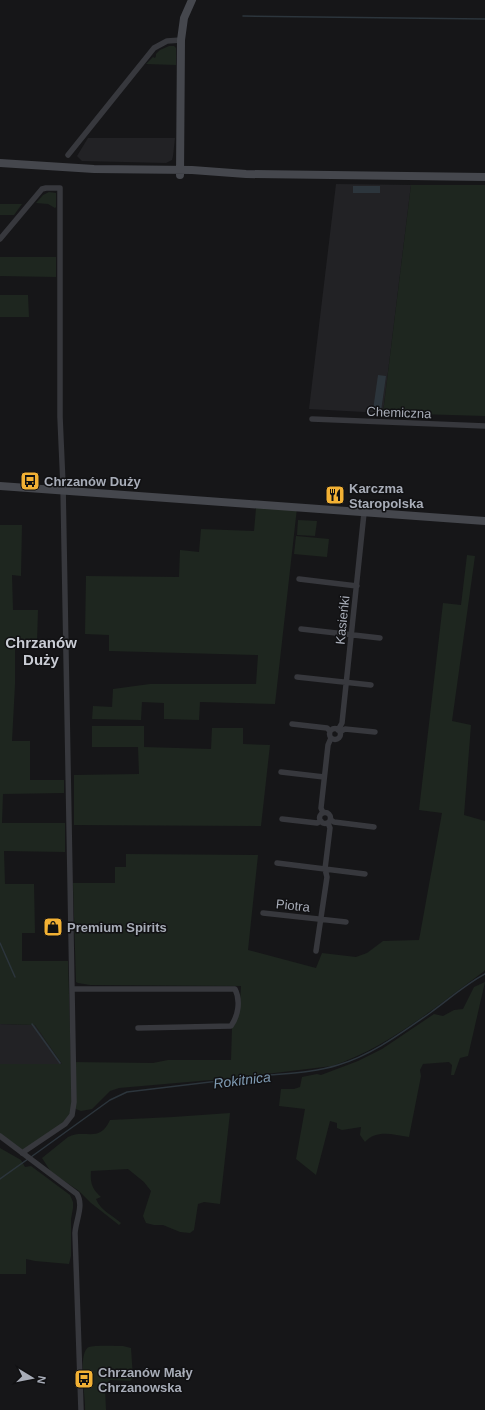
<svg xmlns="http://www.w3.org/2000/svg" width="485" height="1410" font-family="Arial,sans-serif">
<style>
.built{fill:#222225}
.green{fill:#1e261f}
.water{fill:#2c353c}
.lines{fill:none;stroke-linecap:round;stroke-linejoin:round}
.stream{stroke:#2c353c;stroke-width:1.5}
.street{stroke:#37383d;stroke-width:5.5}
.secondary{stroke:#45474d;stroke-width:8}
.labels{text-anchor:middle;stroke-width:3;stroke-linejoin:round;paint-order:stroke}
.street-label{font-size:13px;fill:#a8adb8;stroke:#111113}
.poi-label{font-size:13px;font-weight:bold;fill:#a8adb8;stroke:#111113;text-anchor:start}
.water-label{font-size:14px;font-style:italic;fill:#7f9bb3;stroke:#111113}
.quarter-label{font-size:15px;font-weight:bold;fill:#c9ccd4;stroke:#111113}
</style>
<rect width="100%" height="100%" fill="#161618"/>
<!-- built -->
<path class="built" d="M88 138H175L173 156 172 160 166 163 82 161 77 156Z
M336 184 411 185 383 413 309 409Z
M0 1024 35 1025 62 1064H0Z"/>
<!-- green -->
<path class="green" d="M169 46H174L176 48V65L146 64 153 57 155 58 156 56V54L160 50Z
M411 185H485V416L383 413Z
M49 192 56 193V207L55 208 48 204 36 203 43 195Z
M0 204H22L14 215H0Z
M0 257H56V277L0 276Z
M0 295H28L29 317H0Z
M256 508H297L275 704 200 702 199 720 164 719V703L142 702 141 720 92 719 93 706 112 707 113 689 150 684H256L258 655 109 651V635L85 634 86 576 179 577 180 550 199 552 201 529 254 531Z
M298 520 317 521 315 536 297 535Z
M0 525H22L21 576 12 575 13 610H38L37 643H28L29 649H15V684L12 741H30V780H64V793L3 794 2 823H65V852L4 851 5 884H34L35 933H22V961H68L71 1062 153 1063 168 1060H231L232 1028 240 1003 241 986 90 985 78 983 76 982 73 883H115V867H126V854L258 855 248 950 316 968 322 953 356 957 367 953 383 941 419 940 442 813 419 810 443 603 461 605 467 555 475 556 452 721 471 725 464 815 485 821V970L483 972C435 1007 389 1047 332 1066L234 1078 119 1088 110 1091 92 1109 81 1111 73 1108 65 1124 22 1153 0 1136V1064H62L35 1025 0 1024Z
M296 536 329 539 327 557 294 554Z
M92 726H144V747L211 749 212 728H243V744L270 745 261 826 74 825V775L139 774 138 747H92Z
M485 982 468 1056 460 1058 454 1075H451L452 1065 449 1062 423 1064 420 1070 421 1076 409 1137C393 1135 377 1129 365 1142L360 1135 361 1127 342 1130 337 1128V1123L330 1121 316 1175 296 1159 305 1109 279 1106 281 1089H294L300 1087 302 1077 317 1074 321 1075 358 1061 382 1049 434 1014 443 1016 454 1010 463 1009 474 987Z
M230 1113 220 1204 204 1202 198 1204 194 1230 190 1233 180 1232 163 1225H154L146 1223 143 1216 151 1191 144 1182 128 1169 91 1171C90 1183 92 1189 101 1197L96 1199C101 1211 112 1215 121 1223L119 1225 91 1203 79 1191 51 1172 42 1158 68 1137C85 1128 99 1144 110 1120L173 1117Z
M0 1148 21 1160 25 1167 31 1166 70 1195 73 1202V1208L71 1219V1256L69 1264 35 1261 26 1259V1274H0Z
M123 1346 131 1348 133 1378 130 1381 110 1380 105 1388 106 1410H85C86 1399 77 1352 89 1347 94 1345 116 1346 123 1346Z"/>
<!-- water -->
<path class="water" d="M353 186H380V193H353Z
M378 375 386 376 381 411 373 410Z"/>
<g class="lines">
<!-- stream -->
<path class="stream" d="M243 16 485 19
M0 943 15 977
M32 1024 60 1063
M31 1157 110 1100 127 1092 269 1075C292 1073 316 1072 338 1065 372 1055 401 1033 430 1013 448 1000 466 984 485 974
M0 1179 28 1159"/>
<!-- street -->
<path class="street" d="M68 155 154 48 167 41 181 40
M0 239 42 189 46 188H60V417L63 485 74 1102 72 1115 65 1124 22 1153
M312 419 485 426
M299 579 357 586
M301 629 380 638
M297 677 371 685
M292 724 327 728 330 731
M329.5 734a5.5 5.5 0 1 1 11 0a5.5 5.5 0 1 1-11 0Z
M338 730 342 723 364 513
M340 732 345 729 375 732
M281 772 324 777
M319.5 818a5.5 5.5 0 1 1 11 0a5.5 5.5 0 1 1-11 0Z
M323 813 321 808 328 745 331 738
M282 819 317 823 321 821
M331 820 334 822 374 827
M277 863 365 874
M263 913 346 922
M316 951 327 877 325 869 330 828 328 823
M72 989H235C241 1001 238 1016 231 1026L138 1028
M0 1136 77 1194C84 1205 76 1220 75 1233L81 1410"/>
<!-- secondary -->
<path class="secondary" d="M0 163 94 169 192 170 246 174 485 177
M180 175 181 40 184 18 192 0
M0 486 485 521"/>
</g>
<!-- icons -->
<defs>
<symbol id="bus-square" viewBox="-11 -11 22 22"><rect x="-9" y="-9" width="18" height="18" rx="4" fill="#f2b134" stroke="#111113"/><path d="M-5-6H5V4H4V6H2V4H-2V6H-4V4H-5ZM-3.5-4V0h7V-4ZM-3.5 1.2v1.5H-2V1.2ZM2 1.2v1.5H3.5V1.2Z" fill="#111"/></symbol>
<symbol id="restaurant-square" viewBox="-11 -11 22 22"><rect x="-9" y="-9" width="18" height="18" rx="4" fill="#f2b134" stroke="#111113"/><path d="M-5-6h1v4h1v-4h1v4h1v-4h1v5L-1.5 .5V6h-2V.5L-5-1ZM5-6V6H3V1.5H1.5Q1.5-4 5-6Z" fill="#111"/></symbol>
<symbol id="shop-square" viewBox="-11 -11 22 22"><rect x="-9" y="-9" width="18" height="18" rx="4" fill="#f2b134" stroke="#111113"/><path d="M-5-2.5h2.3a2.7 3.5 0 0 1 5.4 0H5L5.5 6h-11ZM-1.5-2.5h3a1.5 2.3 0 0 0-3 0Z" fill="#111"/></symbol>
</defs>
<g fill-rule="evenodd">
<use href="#bus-square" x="19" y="470" width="22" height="22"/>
<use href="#restaurant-square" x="324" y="484" width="22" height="22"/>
<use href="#shop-square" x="42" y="916" width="22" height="22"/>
<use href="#bus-square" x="73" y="1368" width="22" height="22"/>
</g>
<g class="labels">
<!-- street labels -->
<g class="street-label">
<text transform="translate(399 412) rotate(2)" y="5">Chemiczna</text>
<text transform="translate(342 620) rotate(-84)" y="5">Kasieńki</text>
<text transform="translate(293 905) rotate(6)" y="5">Piotra</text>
</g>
<!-- poi labels -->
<g class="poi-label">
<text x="44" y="486">Chrzanów Duży</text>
<text x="349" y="493">Karczma<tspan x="349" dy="15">Staropolska</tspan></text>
<text x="67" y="932">Premium Spirits</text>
<text x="98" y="1377">Chrzanów Mały<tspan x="98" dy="15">Chrzanowska</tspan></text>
</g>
<!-- water labels -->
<g class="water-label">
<text transform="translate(242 1080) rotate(-7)" y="5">Rokitnica</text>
</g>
<!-- quarter labels -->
<g class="quarter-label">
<text x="41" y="648">Chrzanów<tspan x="41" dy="17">Duży</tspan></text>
</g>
</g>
<!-- north arrow -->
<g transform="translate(32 1378) rotate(100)" stroke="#111113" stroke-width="3" paint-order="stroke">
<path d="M0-3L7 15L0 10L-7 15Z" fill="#a8adb8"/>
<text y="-6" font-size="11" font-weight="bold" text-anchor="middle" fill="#a8adb8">N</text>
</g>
</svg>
